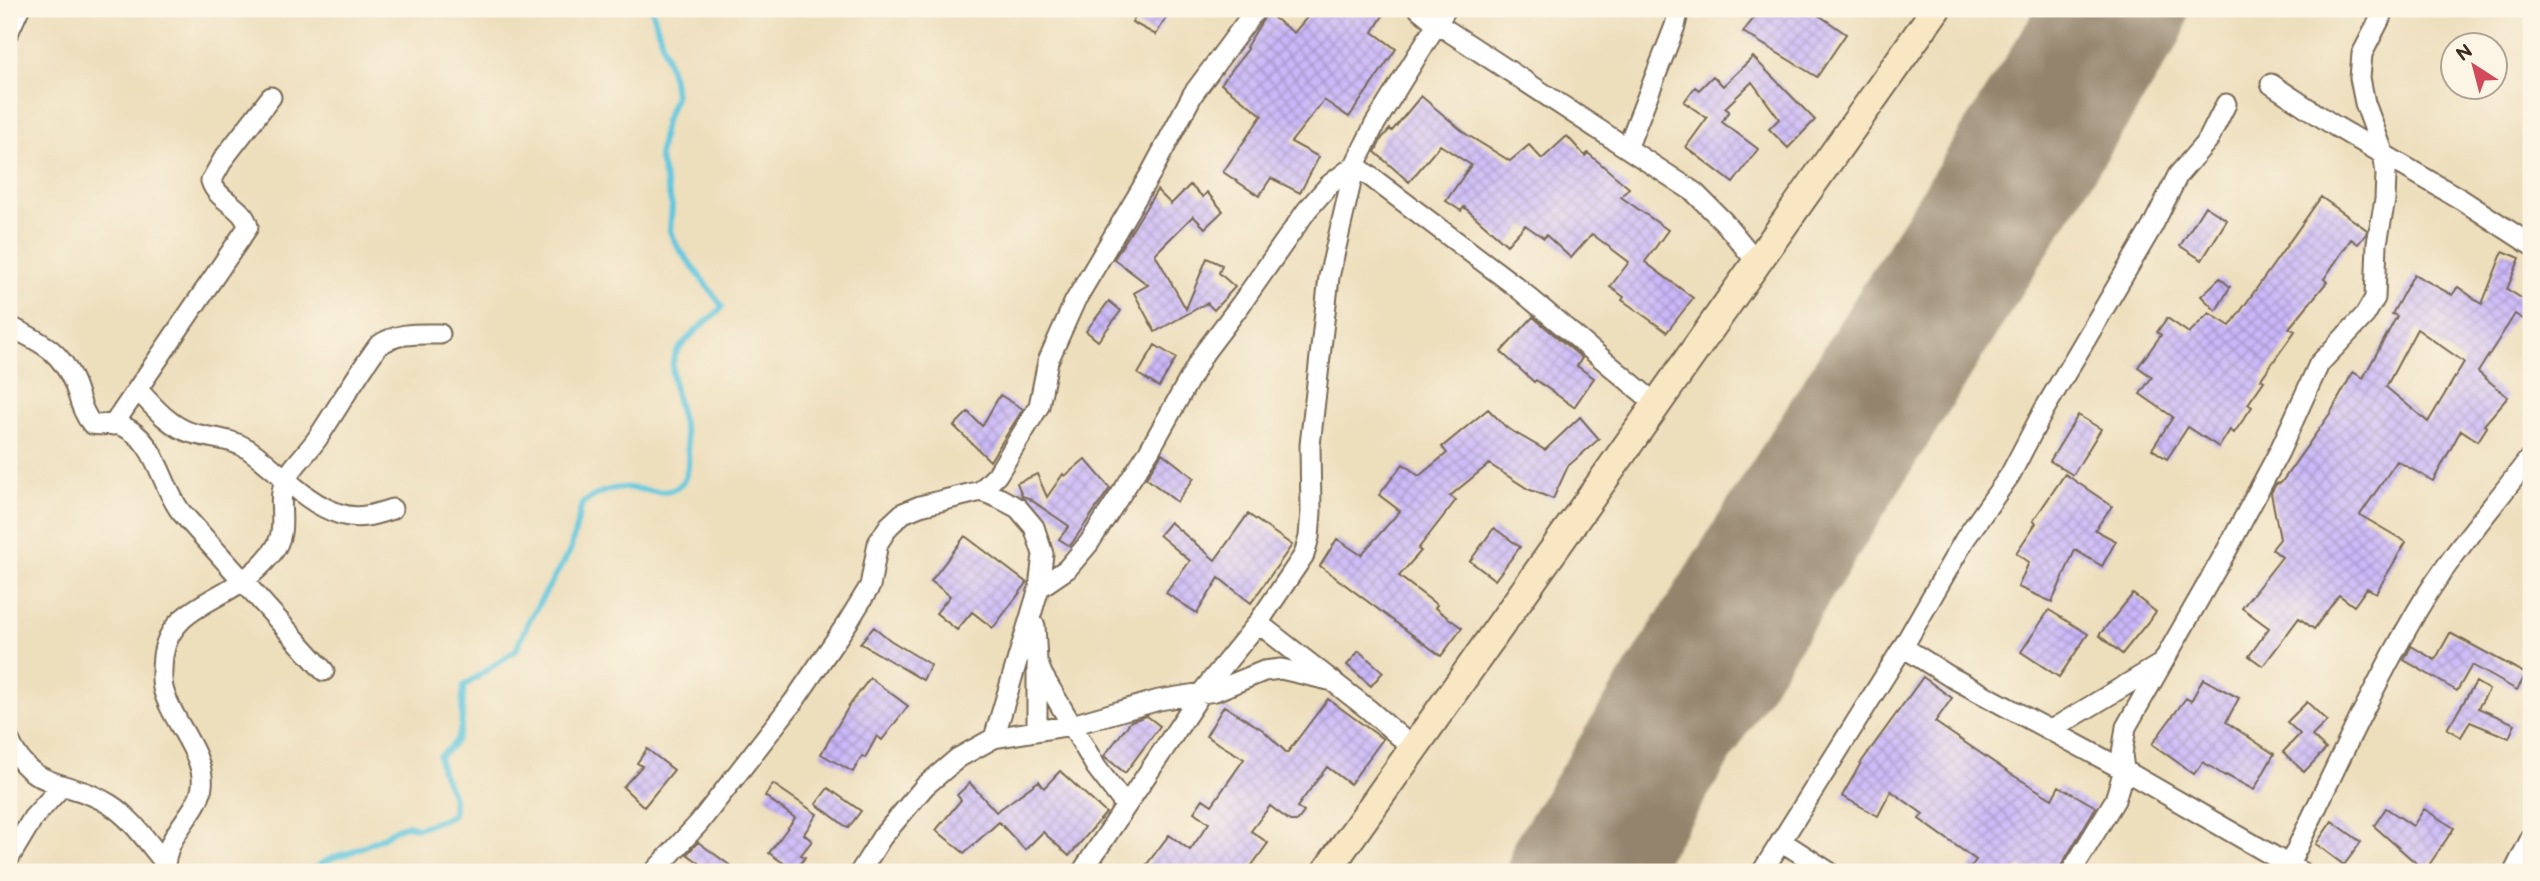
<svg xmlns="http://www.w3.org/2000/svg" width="2540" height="881" font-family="'Balsamiq Sans',sans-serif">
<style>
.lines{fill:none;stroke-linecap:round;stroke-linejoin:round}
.stream{stroke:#60c6dd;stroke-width:6}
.runway{stroke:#94846d;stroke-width:140}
.building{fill:url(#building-cross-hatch);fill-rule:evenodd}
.street-casing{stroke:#796955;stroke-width:23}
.secondary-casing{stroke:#796955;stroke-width:32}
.street{stroke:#fff;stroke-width:19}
.secondary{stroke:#f9e7c3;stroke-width:28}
</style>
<defs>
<pattern id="building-cross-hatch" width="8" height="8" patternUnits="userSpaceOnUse" patternTransform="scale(1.75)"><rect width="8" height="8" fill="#cab7f9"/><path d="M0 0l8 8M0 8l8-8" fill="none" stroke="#a595c9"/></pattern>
</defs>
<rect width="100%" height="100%" fill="#fcf5e5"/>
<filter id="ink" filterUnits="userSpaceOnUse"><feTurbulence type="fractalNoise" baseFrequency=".0143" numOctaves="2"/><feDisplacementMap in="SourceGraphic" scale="14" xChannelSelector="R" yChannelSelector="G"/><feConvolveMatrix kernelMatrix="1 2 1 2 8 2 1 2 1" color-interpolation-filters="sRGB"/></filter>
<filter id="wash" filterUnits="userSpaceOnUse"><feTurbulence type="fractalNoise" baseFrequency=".00686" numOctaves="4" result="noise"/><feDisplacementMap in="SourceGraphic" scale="28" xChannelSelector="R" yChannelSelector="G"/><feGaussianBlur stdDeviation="1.57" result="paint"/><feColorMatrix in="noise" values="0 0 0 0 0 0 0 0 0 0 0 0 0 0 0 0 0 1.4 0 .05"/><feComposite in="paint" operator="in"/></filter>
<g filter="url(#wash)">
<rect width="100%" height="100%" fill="#eddebc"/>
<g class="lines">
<!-- stream -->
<path class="stream" d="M311 872 322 863 337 856 349 853 384 837 392 831 407 825 418 828 444 819 453 814C457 789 440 781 439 756 470 738 459 717 464 686L516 650 528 622 570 551 582 504C595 495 605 489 621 488 637 486 664 498 678 487 709 462 659 381 676 353 686 338 704 323 718 312L722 306 677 246 670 231 672 206 659 156 665 121 675 97 673 79 652 9"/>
<!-- runway -->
<path class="runway" d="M1578 872 2118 9"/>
</g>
<g id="blocks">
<!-- building -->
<path class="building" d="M1139 9H1171L1156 35 1132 22Z
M1314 9H1387L1373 32 1396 49 1349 117 1324 100 1291 142 1319 157 1300 193 1271 178 1259 196 1223 172 1262 115 1221 84 1248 49 1246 47 1267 13 1294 33Z
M1761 9H1810L1846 34 1817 77 1743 32Z
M1753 57 1815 120 1788 148 1769 129 1779 119 1752 82 1725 108 1729 111 1722 122 1758 149 1733 183 1686 147 1707 118 1684 102 1695 87 1699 90 1713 76 1723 86Z
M1421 96 1466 134 1510 161 1529 145 1542 159 1567 136 1585 156 1588 153 1629 188 1621 197 1668 230 1645 262 1693 298 1667 332 1622 300 1624 297 1610 287 1629 262 1592 234 1571 258 1546 235 1544 238 1525 225 1507 245 1464 207 1461 211 1446 201 1471 165 1440 145 1409 182 1375 152 1382 138 1390 129 1392 131Z
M1190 185 1203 197 1207 192 1223 211 1205 228 1193 216 1155 254 1186 309 1207 258 1222 265 1219 273 1235 287 1214 310 1207 303 1155 332 1134 293 1148 285 1114 259 1157 190 1171 204Z
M2321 197 2367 230 2366 234 2358 244 2351 239 2324 279 2327 282 2289 328 2295 331 2261 379 2264 381 2248 404 2252 407 2234 433 2230 430 2219 447 2188 427 2167 459 2152 449 2173 417 2140 394 2152 377 2138 367 2161 335 2157 332 2167 318 2189 333 2209 313 2230 326Z
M2205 206 2227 220 2202 260 2180 246Z
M2503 251 2520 258 2507 289 2531 304V324L2515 314 2478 372 2508 397 2484 425 2487 427 2478 441 2461 430 2433 481 2397 461 2360 515 2406 542 2376 593 2367 588 2354 606 2339 595 2314 629 2299 618 2263 666 2249 656 2269 628 2242 608 2282 557 2272 549 2280 539 2271 493 2276 484 2281 483 2331 412 2353 372 2363 378 2397 316 2392 314 2414 274 2452 295 2458 287 2482 304ZM2417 329 2464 362 2428 422 2386 387Z
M2220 278 2230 287 2216 311 2201 296Z
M1109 301 1121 311 1098 341 1086 331Z
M1533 317 1582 358 1577 366 1594 378 1574 407 1536 380 1534 382 1501 352Z
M1155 345 1176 358 1159 387 1138 374Z
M1000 395 1023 409 990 461 954 426 968 412 982 426Z
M1488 409 1507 428 1545 450 1580 417 1599 439 1568 466 1553 499 1528 489 1489 464 1450 496 1456 500 1418 549 1421 551 1399 576 1437 605 1435 608 1462 628 1441 656 1320 566 1337 539 1361 555 1400 511 1379 495 1403 464 1419 476 1447 453 1442 447Z
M2078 415 2101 429 2073 475 2050 461Z
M1162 453 1194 478 1177 502 1146 478Z
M1085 459 1110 488 1070 546 1059 539 1069 526 1028 498 1022 496 1017 483 1037 474 1047 497 1063 474 1065 476Z
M2065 474 2112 506 2095 530 2116 541 2102 566 2075 550 2052 602 2018 587 2029 562 2016 553 2036 523 2033 521Z
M1248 514 1292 545 1251 603 1219 578 1197 613 1166 593 1190 561 1159 535 1170 522 1215 560Z
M1494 528 1520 547 1495 580 1470 561Z
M965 536 1027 583 993 628 972 612 957 630 936 613 950 596 931 581Z
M2133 594 2156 612 2122 654 2099 635Z
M2049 610 2088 634 2059 677 2021 652Z
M874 627 890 640 931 665 923 680 860 643Z
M2450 633 2526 674 2517 690 2472 665 2457 691 2404 660 2411 646 2435 660Z
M1359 651 1383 672 1371 686 1347 665Z
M1923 677 1952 698 1935 722 2011 774 2052 799 2059 786 2096 807 2061 866 2059 872H2029L2020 866 2015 872H1967L1976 860 1919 819 1923 814 1891 791 1878 816 1842 796 1862 761Z
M870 678 908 706 882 740 877 736 865 758 862 756 853 772 821 754 849 706Z
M2203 679 2239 698 2226 722 2274 754 2254 790 2226 775 2225 776 2203 762 2194 774 2152 744 2186 698 2191 701Z
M2476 682 2489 690 2478 708 2515 724 2509 738 2470 722 2461 737 2447 729Z
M1328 699 1383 739 1350 784 1327 767 1297 807 1304 812 1297 821H1290L1270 806 1251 831 1268 843 1247 872H1141L1169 835 1190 850 1209 823 1194 812 1203 799 1212 805 1244 759 1206 736 1224 706 1263 730 1287 753Z
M2307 702 2327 721 2312 736 2326 749 2304 772 2283 752 2300 734 2287 722Z
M1147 716 1160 726 1125 773 1104 756 1131 721Z
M647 749 674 770 644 807 623 787 642 766 637 763Z
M1060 771 1106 813 1069 856 1043 832 1025 850 999 822 964 853 936 830 961 800 957 795 970 783 996 812 1039 781 1044 788Z
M773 784 817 814 804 834 812 841 801 855 805 857 795 871 769 853 795 818 765 796Z
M828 788 861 811 848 828 816 804Z
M2386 808 2413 826 2424 809 2454 828 2425 871 2374 826Z
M2332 821 2361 842 2344 865 2316 844Z
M698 842 739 872H712L687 854Z"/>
</g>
</g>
<g filter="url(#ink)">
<use href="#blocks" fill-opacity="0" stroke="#796955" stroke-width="2"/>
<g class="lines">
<defs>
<path id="street" d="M1419 9 1436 23 1694 192 1724 222 1756 261
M9 31 19 9
M2271 84 2335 126 2462 200 2531 245
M1628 146 1675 26 1679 9
M9 326C40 342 60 349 74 383 80 398 81 411 92 424 101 426 110 423 119 425 157 437 160 485 181 512L324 671
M138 390C153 406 170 427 192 433 212 439 230 438 248 449 278 469 304 503 340 514 358 520 374 515 392 509
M113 425 248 227C245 207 217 201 211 181L224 158 271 97
M981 491 999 498 1018 508 1034 527 1043 554 1039 588 994 738
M1039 588 1067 569 1089 543 1149 451 1204 353 1241 304 1307 210 1329 185 1355 165 1514 285 1656 404
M1258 623 1368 709 1413 748
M1035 626 1037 661 1042 674 1096 767 1126 806
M1903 647 1949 676 2124 770 2301 872
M1037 666V730
M2051 730 2159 665
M9 740C32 793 68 778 109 804 132 818 148 843 165 863
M1781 841 1829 872
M9 858 33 818 62 786
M2289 865C2330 780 2369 693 2417 611 2449 556 2493 507 2531 456
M165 872C163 834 199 814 202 786 206 755 170 719 163 688 161 679 162 666 163 656 169 611 215 602 245 579 255 572 264 563 272 553 292 528 273 502 287 477 295 464 308 452 317 439 337 409 356 376 378 346 397 332 418 334 440 334
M654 872 699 823 794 701 848 622 870 586 878 543 889 526 903 513 920 506 981 491 997 475 1039 406 1048 361 1075 301 1151 173 1193 94 1256 9
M860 872 882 837 925 786 958 758 994 738 1072 725 1159 700 1215 691 1264 671 1281 669 1333 681
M1082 872 1202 692 1258 623 1304 555 1309 537 1311 512 1310 445 1329 277 1355 165 1375 124 1446 9
M1762 872 1903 647 1965 539 2010 475 2044 410 2152 227 2178 175 2208 140 2226 104
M2071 872 2115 800 2124 770 2122 754 2126 727 2228 548 2279 452 2319 364 2365 315 2375 298 2377 243 2385 200 2386 174 2383 152 2365 103 2360 78 2362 54 2385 9
M2514 872 2531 838"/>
<path id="secondary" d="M1326 872 1936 9"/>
</defs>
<!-- street casing -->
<use href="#street" class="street-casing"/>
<!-- secondary casing -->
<use href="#secondary" class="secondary-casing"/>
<!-- street -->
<use href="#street" class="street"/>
<!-- secondary -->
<use href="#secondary" class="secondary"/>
</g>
</g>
<!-- margin -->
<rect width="2540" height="881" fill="none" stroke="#fcf5e5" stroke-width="35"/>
<!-- north arrow -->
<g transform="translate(2474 66) rotate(324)"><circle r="33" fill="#fcf5e5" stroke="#afa495" stroke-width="2"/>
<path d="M0-5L12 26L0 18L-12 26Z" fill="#d1495b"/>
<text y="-10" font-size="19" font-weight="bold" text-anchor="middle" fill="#3b2a1e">N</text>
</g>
</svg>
